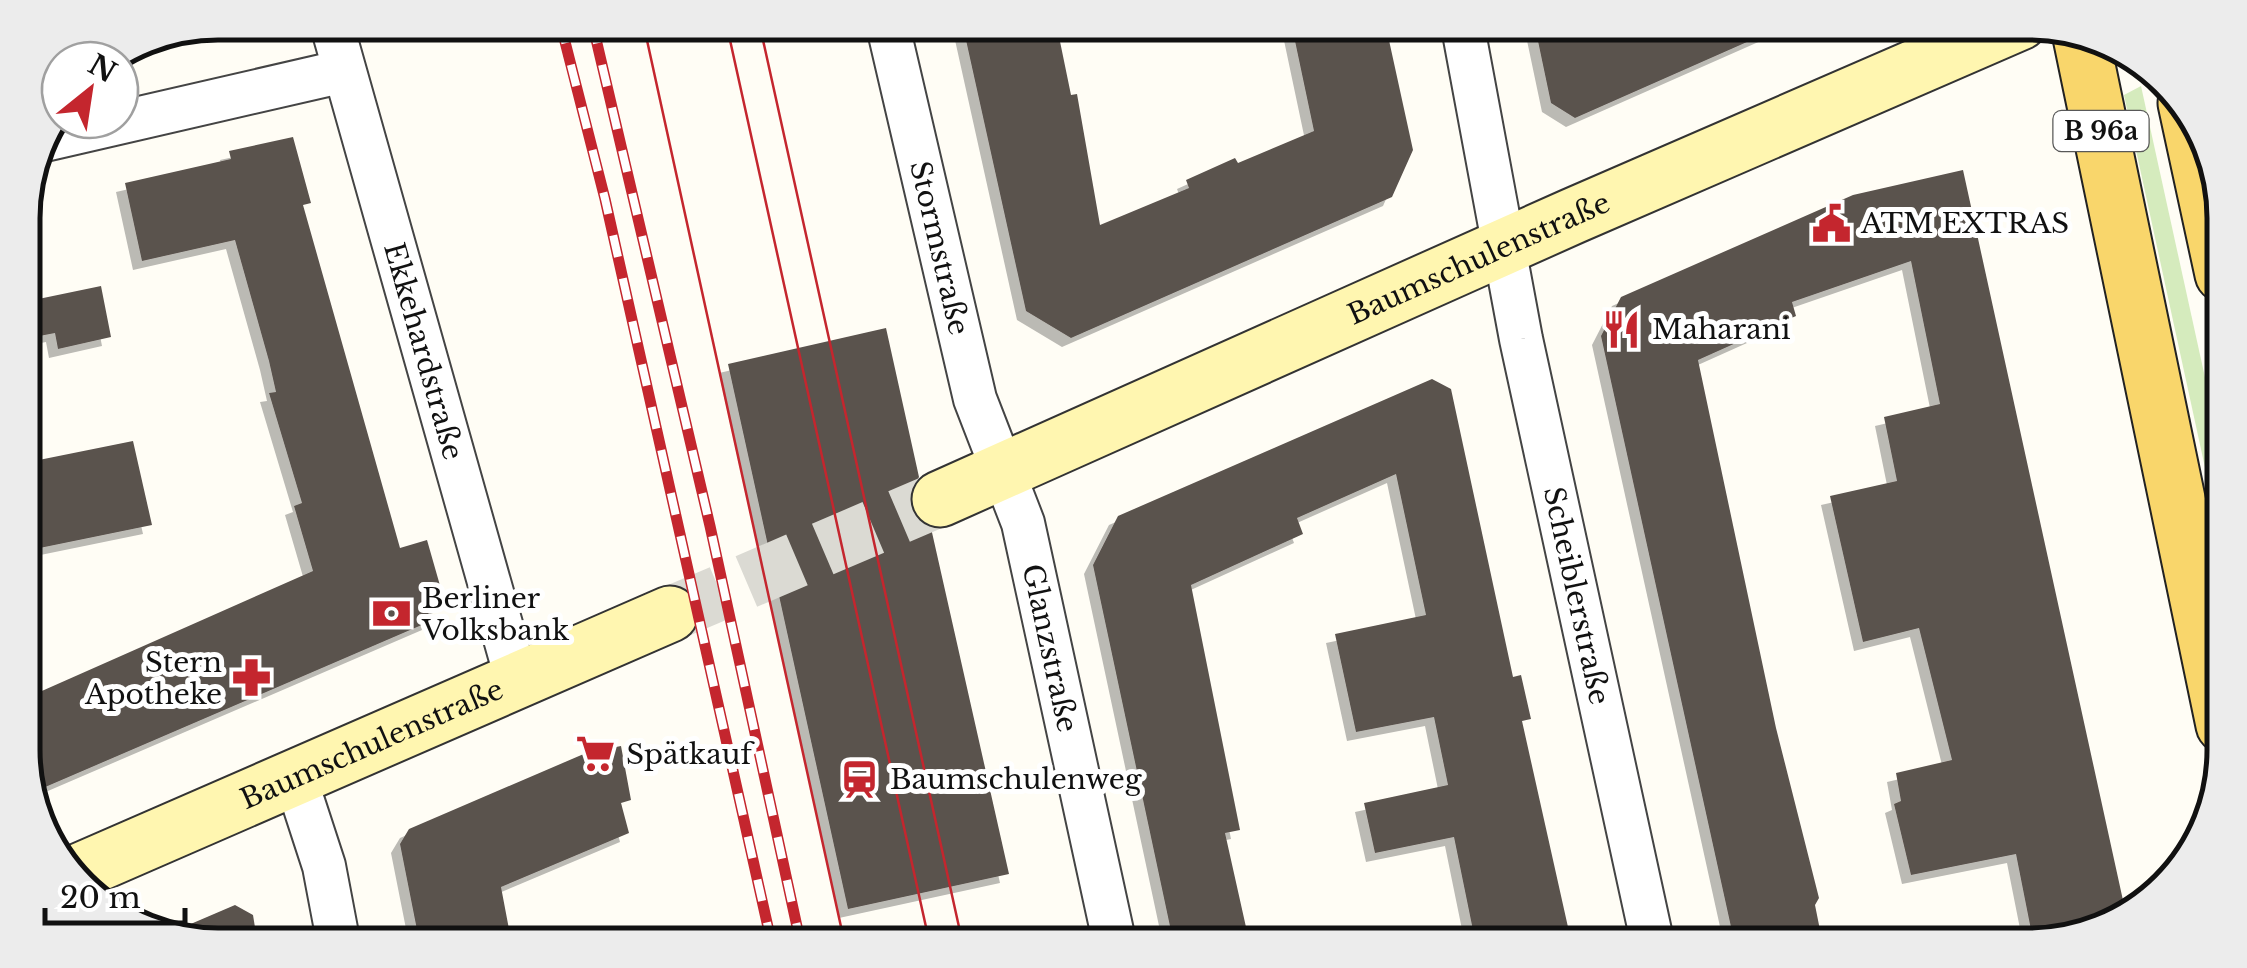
<svg xmlns="http://www.w3.org/2000/svg" width="2247" height="968" font-family="'Libre Baskerville',serif">
<style>
.green{fill:#d5ebbd}
.building{fill:#5a524d;filter:url(#shadow)}
.lines{fill:none;stroke-linecap:round;stroke-linejoin:round}
.secondary-tunnel{stroke:#dbdad3;stroke-width:55;stroke-dasharray:55 28;stroke-linecap:butt}
.street-casing{stroke:#444;stroke-width:46}
.secondary-casing{stroke:#333;stroke-width:59}
.primary-casing{stroke:#222;stroke-width:59}
.street{stroke:#fff;stroke-width:42}
.secondary{stroke:#fff6b0;stroke-width:55}
.primary{stroke:#f9d66b;stroke-width:55}
.tram{stroke:#c4262e;stroke-width:2.5}
.rail-casing{stroke:#c4262e;stroke-width:11}
.rail{stroke:#fff;stroke-width:8;stroke-dasharray:22;stroke-linecap:butt}
.labels{text-anchor:middle;stroke-width:10;stroke-linejoin:round;paint-order:stroke}
.shield{fill:#fff;stroke:#585858;stroke-width:2.5}
.shield-label{font-size:25px;font-weight:bold;fill:#111}
.poi-label{font-size:28px;fill:#111;stroke:#fff;text-anchor:start}
.street-label{font-size:28px;fill:#111;stroke:#fff}
.rim{fill:none;stroke:#111;stroke-width:5}
</style>
<defs>
<filter id="shadow"><feDropShadow dx="-9" dy="9" stdDeviation="0" flood-color="#0004"/></filter>
</defs>
<rect width="100%" height="100%" fill="#fffdf5"/>
<!-- green -->
<path class="green" d="M2141 86 2224 464V555L2124 95Z"/>
<!-- building -->
<path class="building" d="M962 22H1056L1071 95 1077 94 1100 225 1189 188 1186 180 1235 158 1238 163 1314 131 1291 22H1385L1413 150 1392 197 1071 338 1026 311Z
M1534 22H1792L1575 118 1551 103Z
M293 137 311 203 303 205 400 548 427 540 445 603 427 609 431 621 29 794 26 698 313 571 294 506 302 503 269 393 276 392 269 361 235 240 142 261 125 183 231 159 229 151Z
M1963 170 2126 914 2034 945 2016 854 1911 875 1894 804 1901 801 1896 773 1952 760 1919 628 1863 642 1830 496 1897 481 1884 417 1940 404 1911 261 1792 302 1796 316 1698 360 1776 728 1819 898 1815 905 1823 945H1735L1601 336 1621 297 1853 195Z
M101 286 111 337 58 349 55 333 24 339V302Z
M886 328 919 477 909 495 911 511 931 528 1009 874 848 909 728 364Z
M1432 379 1451 389 1513 677 1521 675 1531 719 1522 721 1572 945H1476L1454 837 1375 853 1364 803 1448 785 1434 717 1356 732 1335 634 1426 615 1396 474 1297 518 1303 534 1191 585 1240 830 1225 833 1250 945H1174L1093 565 1118 516Z
M133 441 152 525 25 551 24 463Z
M621 746 631 800 621 803 629 833 501 887 512 945H420L400 844 409 829 586 753Z
M235 905 253 915 258 946H218L165 935Z"/>
<g class="lines">
<!-- secondary-tunnel -->
<path class="secondary-tunnel" d="M670 614 940 499"/>
<defs>
<g id="street">
<path id="s1" d="M331 22 517 681"/>
<path id="s2" d="M887 22 975 399 1023 523 1115 945"/>
<path id="s3" d="M1462 22 1521 339 1653 945"/>
<path d="M40 141 344 71"/>
<path d="M295 777 324 866 339 945"/>
</g>
<g id="secondary">
<path id="s4" d="M940 499 1573 216 2020 22"/>
<path id="s5" d="M71 875 670 614"/>
</g>
<path id="primary" d="M2080 32 2224 725
M2186 103 2223 274"/>
</defs>
<!-- street casing -->
<use href="#street" class="street-casing"/>
<!-- secondary casing -->
<use href="#secondary" class="secondary-casing"/>
<!-- primary casing -->
<use href="#primary" class="primary-casing"/>
<!-- street -->
<use href="#street" class="street"/>
<!-- secondary -->
<use href="#secondary" class="secondary"/>
<!-- primary -->
<use href="#primary" class="primary"/>
<!-- tram -->
<path class="tram" d="M643 22 845 945
M726 22 930 945
M759 22 963 945"/>
<defs>
<path id="rail" d="M560 22 605 199 772 945
M592 22 710 526 801 945"/>
</defs>
<!-- rail casing -->
<use href="#rail" class="rail-casing"/>
<!-- rail -->
<use href="#rail" class="rail"/>
</g>
<!-- icons -->
<defs>
<symbol id="civic-bare" viewBox="-9 -9 18 18"><path d="M-.6-6.5H3V-4.5H.6V-3L4-1V1h2V6H-6V1h2V-1L-.6-3ZM-1.2 2.5V6h2.4V2.5Z" fill="#c4262e" stroke="#fff" stroke-width="2.5" paint-order="stroke"/></symbol>
<symbol id="restaurant-bare" viewBox="-9 -9 18 18"><path d="M-5-6h1v4h1v-4h1v4h1v-4h1v5L-1.5 .5V6h-2V.5L-5-1ZM5-6V6H3V1.5H1.5Q1.5-4 5-6Z" fill="#c4262e" stroke="#fff" stroke-width="2.5" paint-order="stroke"/></symbol>
<symbol id="bank-bare" viewBox="-9 -9 18 18"><path d="M-6-4H6V4H-6ZM0-2.3a2.3 2.3 0 1 0 0 4.6a2.3 2.3 0 1 0 0-4.6Z" fill="#c4262e" stroke="#fff" stroke-width="2.5" paint-order="stroke"/></symbol>
<symbol id="pharmacy-bare" viewBox="-9 -9 18 18"><path d="M-2-6h4v4h4v4h-4v4h-4v-4h-4v-4h4Z" fill="#c4262e" stroke="#fff" stroke-width="2.5" paint-order="stroke"/></symbol>
<symbol id="supermarket-bare" viewBox="-9 -9 18 18"><path d="M-6-5.5h2.5l.6 2H6L4.5 2H-2.5L-4.4-4H-6ZM-1.5 3.2a1.3 1.3 0 1 0 .1 0ZM3 3.2a1.3 1.3 0 1 0 .1 0Z" fill="#c4262e" stroke="#fff" stroke-width="2.5" paint-order="stroke"/></symbol>
<symbol id="station-bare" viewBox="-9 -9 18 18"><path d="M-3-6H3Q5-6 5-4V2Q5 4 3 4L4.5 6H3L1.5 4h-3L-3 6H-4.5L-3 4Q-5 4-5 2V-4Q-5-6-3-6ZM-3.5-4v3h7v-3ZM-3.5 1v1.5H-2V1ZM2 1v1.5H3.5V1Z" fill="#c4262e" stroke="#fff" stroke-width="2.5" paint-order="stroke"/></symbol>
</defs>
<g fill-rule="evenodd">
<use href="#civic-bare" x="1804" y="196" width="55" height="55"/>
<use href="#restaurant-bare" x="1594" y="302" width="55" height="55"/>
<use href="#bank-bare" x="364" y="586" width="55" height="55"/>
<use href="#pharmacy-bare" x="224" y="650" width="55" height="55"/>
<use href="#supermarket-bare" x="568" y="726" width="55" height="55"/>
<use href="#station-bare" x="832" y="752" width="55" height="55"/>
</g>
<g class="labels">
<!-- shield labels -->
<rect class="shield" x="2053.5" y="111" width="95" height="40" rx="8"/>
<g class="shield-label">
<text x="2101" y="140">B 96a</text>
</g>
<!-- poi labels -->
<g class="poi-label">
<text x="1861" y="233">ATM EXTRAS</text>
<text x="1652" y="339">Maharani</text>
<text x="422" y="608">Berliner<tspan x="422" dy="32">Volksbank</tspan></text>
<text x="222" y="672" text-anchor="end">Stern<tspan x="222" dy="32">Apotheke</tspan></text>
<text x="626" y="764">Spätkauf</text>
<text x="890" y="789">Baumschulenweg</text>
</g>
<!-- street labels -->
<g class="street-label">
<text dy="10" stroke="none"><textPath href="#s2" startOffset="232">Stormstraße</textPath></text>
<text dy="10" stroke="none"><textPath href="#s4" startOffset="590">Baumschulenstraße</textPath></text>
<text dy="10" stroke="none"><textPath href="#s1" startOffset="342">Ekkehardstraße</textPath></text>
<text dy="10" stroke="none"><textPath href="#s3" startOffset="585">Scheiblerstraße</textPath></text>
<text dy="10" stroke="none"><textPath href="#s2" startOffset="648">Glanzstraße</textPath></text>
<text dy="10" stroke="none"><textPath href="#s5" startOffset="328">Baumschulenstraße</textPath></text>
</g>
</g>
<!-- crop -->
<path d="M0 0H2247V968H0ZM218 40H2029A178 178 0 0 1 2207 218V750A178 178 0 0 1 2029 928H218A178 178 0 0 1 40 750V218A178 178 0 0 1 218 40Z" fill="#ececec" fill-rule="evenodd"/>
<path class="rim" d="M218 40H2029A178 178 0 0 1 2207 218V750A178 178 0 0 1 2029 928H218A178 178 0 0 1 40 750V218A178 178 0 0 1 218 40Z"/>
<!-- north arrow -->
<g transform="translate(90 90) rotate(30)"><circle r="48" fill="#ffffff" stroke="#a0a0a0" stroke-width="2.5"/>
<path d="M0-8L18 38L0 25L-18 38Z" fill="#c4262e"/>
<text y="-15" font-size="28" font-weight="bold" text-anchor="middle" fill="#111111">N</text>
</g>
<!-- scale -->
<path d="M45 908v15h140v-15" fill="none" stroke="#111111" stroke-width="5"/>
<text x="60" y="908" font-size="30" fill="#111111" stroke="#ffffff" stroke-width="8" paint-order="stroke">20 m</text>
</svg>
